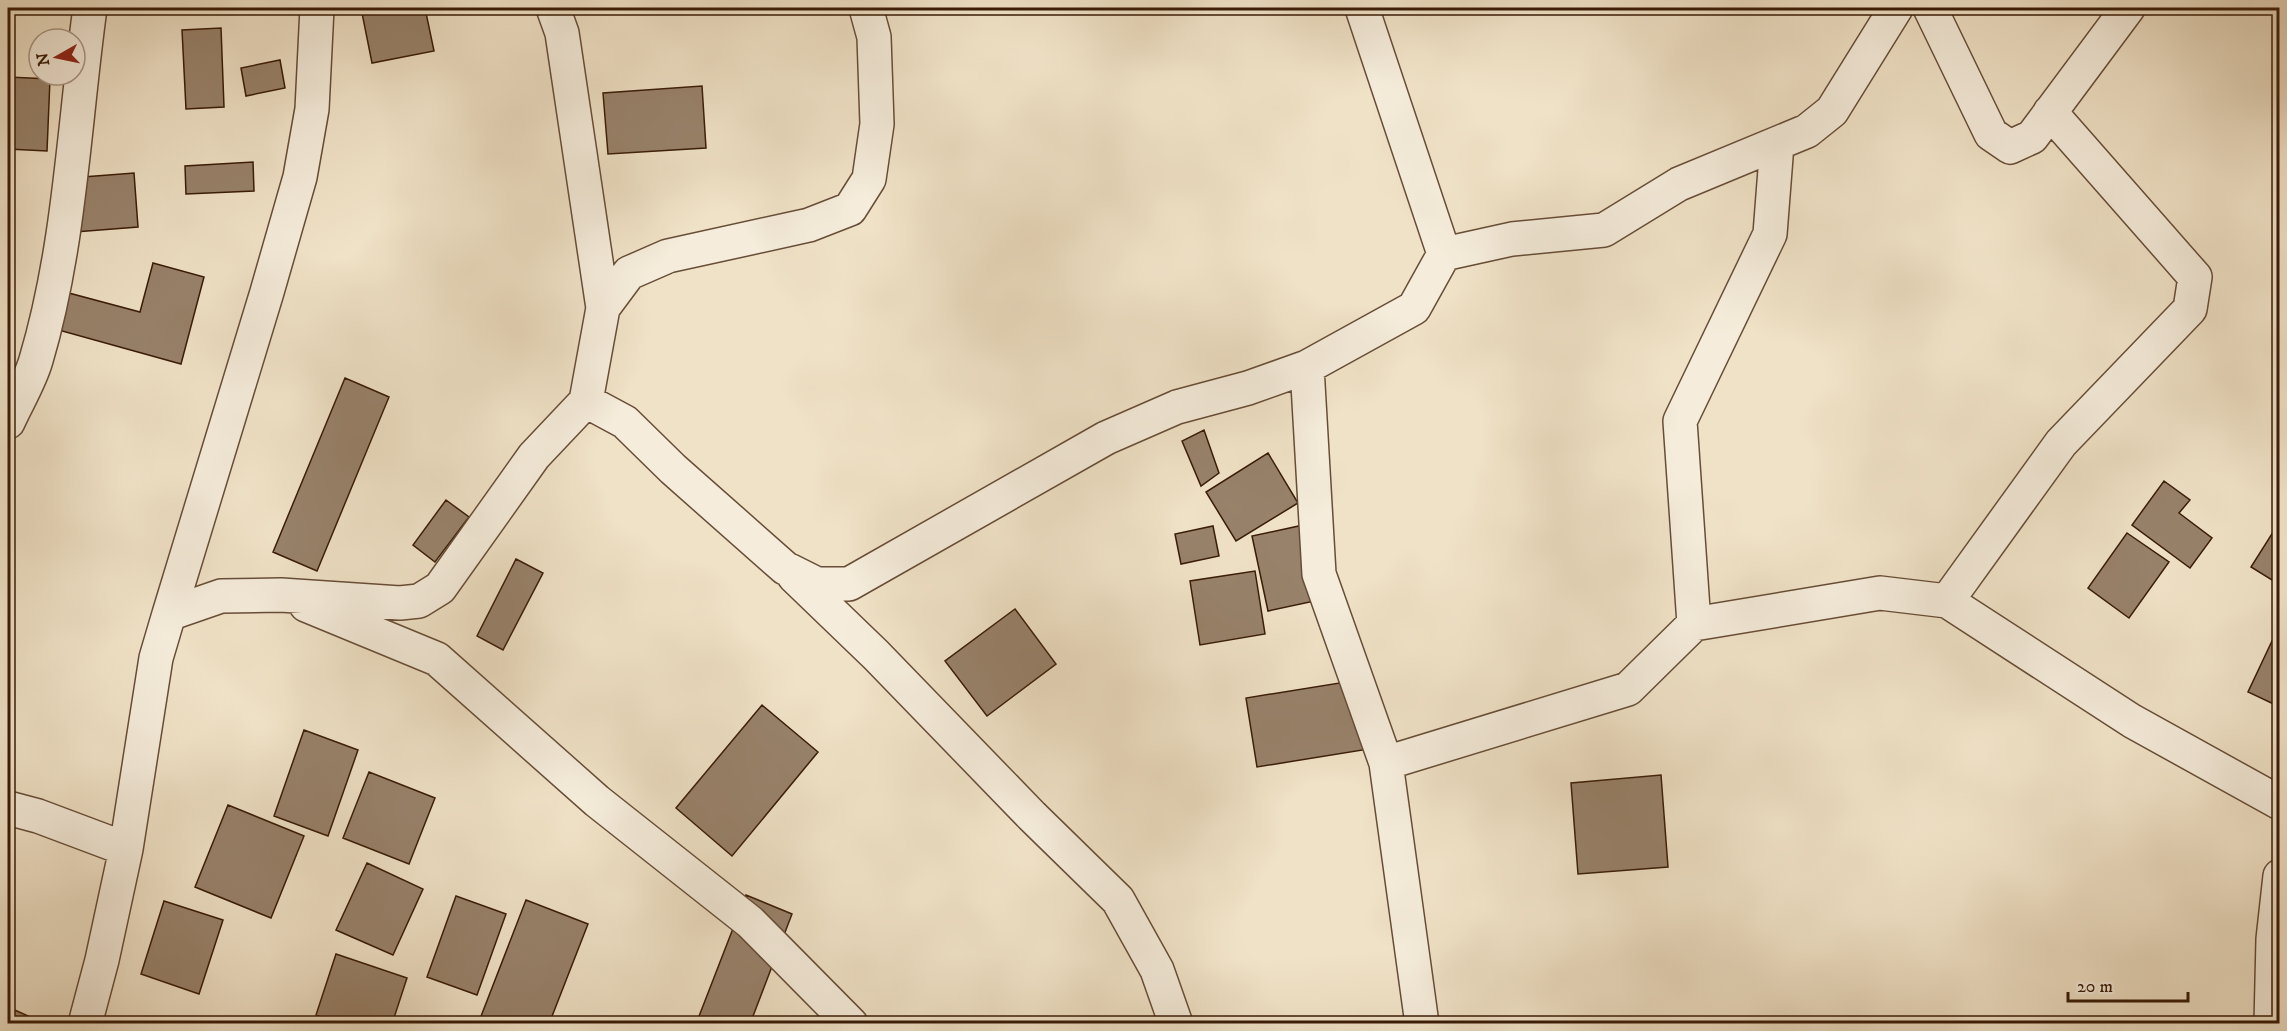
<svg xmlns="http://www.w3.org/2000/svg" width="2287" height="1031" font-family="'IM FELL DW Pica',serif">
<style>
.building{fill:#98826b;stroke:#391b07;stroke-width:1.5}
.lines{fill:none;stroke-linecap:round;stroke-linejoin:round}
.minor-casing{stroke:#674d37;stroke-width:36}
.minor{stroke:#f5ecdb;stroke-width:33}
</style>
<rect width="100%" height="100%" fill="#f0e2c7"/>
<filter id="stains"><feTurbulence type="fractalNoise" baseFrequency=".00333" numOctaves="4"/><feColorMatrix values="0 0 0 0 .2 0 0 0 0 .09 0 0 0 0 .02 0 0 0 .5 -.17"/></filter>
<radialGradient id="worn" r=".72"><stop offset=".6" stop-color="#630" stop-opacity="0"/><stop offset="1" stop-color="#630" stop-opacity=".3"/></radialGradient>
<!-- building -->
<path class="building" d="M361 8H425L434 51 372 63Z
M221 28 224 107 186 109 182 30Z
M280 60 285 88 246 96 241 68Z
M8 77 50 79 47 151 8 149Z
M702 86 706 148 608 154 603 93Z
M253 162 254 191 186 194 185 166Z
M134 173 138 227 75 232 70 178Z
M153 263 204 277 181 364 55 329 65 292 140 312Z
M345 378 389 397 317 571 273 552Z
M1204 430 1219 473 1201 486 1182 441Z
M1268 453 1298 503 1236 541 1206 492Z
M2164 481 2190 500 2179 513 2212 538 2190 568 2132 525Z
M446 500 469 517 435 562 413 545Z
M2280 521V585L2251 567Z
M1308 524 1324 599 1268 611 1252 536Z
M1213 526 1219 556 1181 564 1175 534Z
M2127 533 2169 562 2129 618 2088 588Z
M516 559 543 573 503 650 477 636Z
M1255 571 1265 634 1200 645 1190 581Z
M1015 609 1056 664 987 716 945 661Z
M2272 641 2280 645V707L2248 692Z
M1358 680 1369 749 1257 767 1246 698Z
M762 705 818 752 732 856 676 808Z
M304 730 358 750 328 836 274 816Z
M369 772 435 798 409 864 343 838Z
M1661 775 1668 867 1578 874 1571 783Z
M228 805 304 836 271 918 195 887Z
M367 863 423 889 393 955 336 930Z
M746 895 792 914 750 1024H696Z
M456 896 506 914 477 995 427 977Z
M526 900 588 924 549 1024H478Z
M164 901 223 920 199 994 141 974Z
M336 954 407 978 392 1024H340L316 1015Z
M8 1007 46 1024H8Z"/>
<g class="lines">
<defs>
<path id="minor" d="M553 8 562 33 603 308
M866 8 874 37 877 124 869 179 850 209 809 225 668 256 629 273 603 308 586 401 625 422 673 469 785 568 817 584H849L1106 438 1177 407 1248 388 1307 367 1414 308 1444 254 1512 239 1604 230 1679 184 1807 131 1832 111 1896 8
M1362 8 1444 254
M1930 8 1991 134 2010 147 2032 137 2128 8
M1307 367 1319 574 1386 763 1422 1024
M8 422C17 402 30 381 36 360 70 246 74 124 90 8
M794 576 876 655 1032 816 1118 900 1157 970 1176 1024
M1947 601 2061 443 2190 309 2195 277 2050 112
M306 605 437 659 597 801 750 922 851 1024
M169 614 267 292 300 177 312 109 317 8
M1694 624 1880 593 1947 601 2132 721 2280 803
M1386 763 1628 689 1694 624 1680 421 1770 234 1777 144
M8 808 38 816 126 849 156 658 169 614 221 596 281 595 400 603 419 601 440 588 534 456 586 401
M85 1024 102 960 126 849
M2271 1024 2273 939 2280 876"/>
</defs>
<!-- minor casing -->
<use href="#minor" class="minor-casing"/>
<!-- minor -->
<use href="#minor" class="minor"/>
</g>
<!-- margin -->
<rect width="2287" height="1031" fill="none" stroke="#f0e2c7" stroke-width="30"/>
<rect x="9" y="9" width="2269" height="1013" fill="none" stroke="#391b07" stroke-width="3"/>
<rect x="15" y="15" width="2257" height="1001" fill="none" stroke="#391b07" stroke-width="1.5"/>
<!-- north arrow -->
<g transform="translate(57 57) rotate(261)"><circle r="28" fill="#f5ecdb" stroke="#aa9886" stroke-width="1.5"/>
<path d="M0-4.5L10 22L0 15L-10 22Z" fill="#8f2418"/>
<text y="-9" font-size="16" font-weight="bold" text-anchor="middle" fill="#391b07">N</text>
</g>
<!-- scale -->
<path d="M2068 992v9h120v-9" fill="none" stroke="#391b07" stroke-width="3"/>
<text x="2077" y="992" font-size="18" fill="#391b07" stroke="#f5ecdb" stroke-width="4.5" paint-order="stroke">20 m</text>
<rect width="100%" height="100%" filter="url(#stains)"/>
<rect width="100%" height="100%" fill="url(#worn)"/>
</svg>
